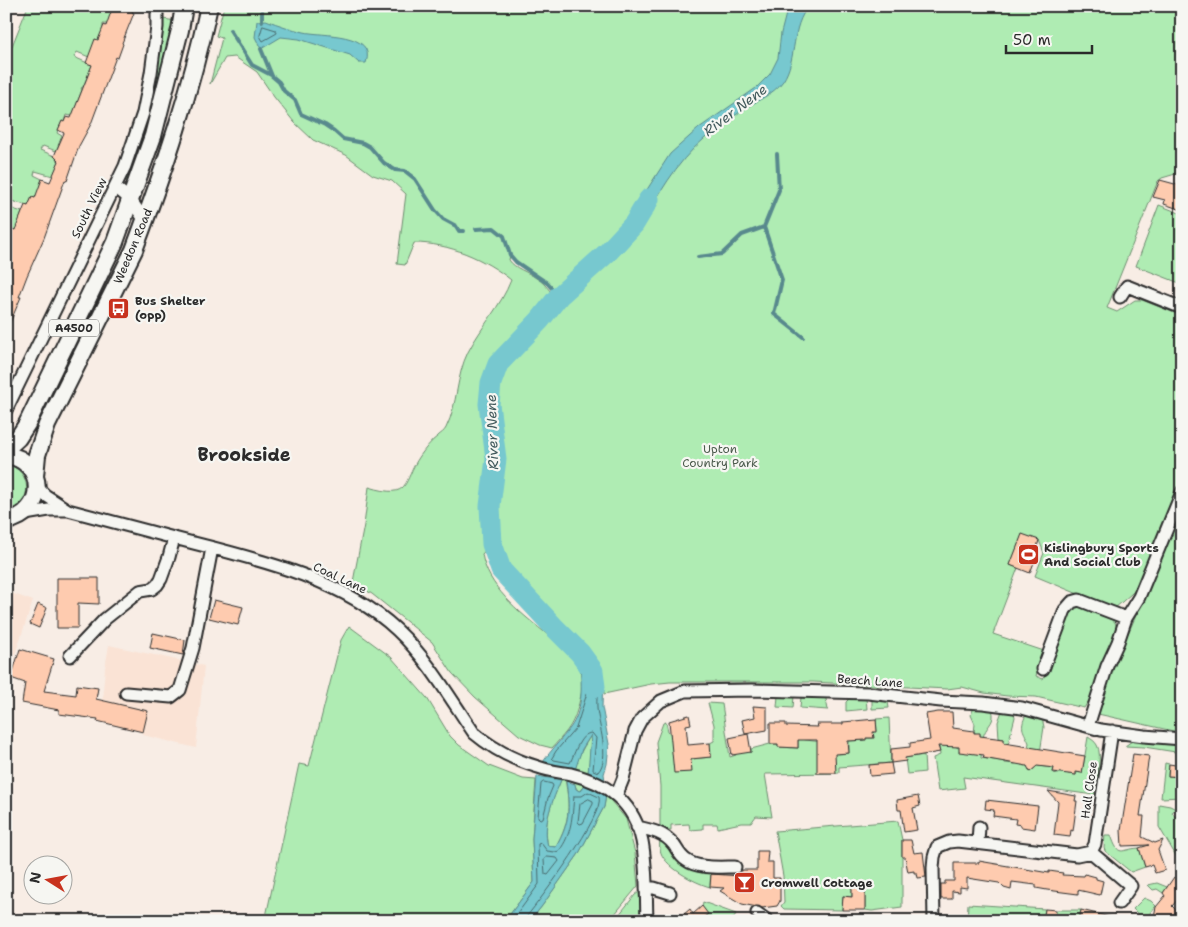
<svg xmlns="http://www.w3.org/2000/svg" width="1188" height="927" font-family="'Shantell Sans',sans-serif">
<style>
.built{fill:#fae3d5}
.green{fill:#afecb3;stroke:#6d8c6f}
.water{fill:#77c8cf;stroke:#59898d}
.lines{fill:none;stroke-linecap:round;stroke-linejoin:round}
.shore{stroke:#496a6d;stroke-width:1}
.stream{stroke:#59898d;stroke-width:4}
.river{stroke:#77c8cf;stroke-width:21}
.building{fill:#fecbaf;stroke:#2b2b2b}
.minor-casing{stroke:#2b2b2b;stroke-width:15}
.highway-casing{stroke:#2b2b2b;stroke-width:20}
.minor{stroke:#f6f6f2;stroke-width:11}
.highway{stroke:#f6f6f2;stroke-width:16}
.labels{text-anchor:middle;stroke-width:4.5;stroke-linejoin:round;paint-order:stroke}
.shield{fill:#f6f6f2;stroke:#686867;stroke-width:1}
.shield-label{font-size:11px;font-weight:bold;fill:#2b2b2b}
.street-label{font-size:12px;fill:#2b2b2b;stroke:#f6f6f2}
.poi-label{font-size:12px;font-weight:bold;fill:#2b2b2b;stroke:#f6f6f2;text-anchor:start}
.park-label{font-size:12px;fill:#4c5b4d;stroke:#f6f6f2}
.water-label{font-size:14px;font-style:italic;fill:#425a5c;stroke:#f6f6f2}
.district-label{font-size:18px;font-weight:bold;fill:#2b2b2b;stroke:#f6f6f2}
</style>
<rect width="100%" height="100%" fill="#f8ede5"/>
<filter id="ink" filterUnits="userSpaceOnUse"><feTurbulence type="fractalNoise" baseFrequency=".02" numOctaves="2"/><feDisplacementMap in="SourceGraphic" scale="10" xChannelSelector="R" yChannelSelector="G"/><feConvolveMatrix kernelMatrix="1 2 1 2 8 2 1 2 1" color-interpolation-filters="sRGB"/></filter>
<g filter="url(#ink)">
<!-- built -->
<path class="built" d="M6 591 33 601 6 681Z
M109 645 204 666 196 748 143 735V732L97 721 104 692 103 691 105 668Z"/>
<!-- green -->
<path class="green" d="M28 6H120L107 24H103V28L109 31 89 57 77 52 74 57 92 65 83 87 81 88 82 90 72 116 66 115 64 122 62 121 57 133 62 136 56 151 43 146 40 150 57 157 56 159 59 161 53 176 35 171 34 175 42 179 38 192 41 200 32 197 28 206 9 200 7 207 22 212 20 218 22 219 19 233 6 227V61Z
M224 6H1182V172L1162 178 1158 181 1107 308 1117 312 1135 300H1142L1182 316V483L1140 586 1114 609 1035 576 1044 553 1039 540 1022 535 1010 565 1018 568 993 634 1044 651 1040 659 1036 676 1043 679 1046 672 1050 671 1052 665 1050 662 1071 607 1075 604 1114 619 1118 632 1091 697 1084 708 1036 697 1007 696 984 693 962 687 947 689 813 682H670L651 684 604 694 603 676 598 662 581 643 501 570 492 544 490 506 496 459 489 404 491 383 498 364 533 327 559 296 547 283 516 262 510 255 509 260C515 269 527 271 536 278 542 281 546 286 551 292V296L540 307 536 315 492 365 487 386 486 421 491 463 485 501V523L489 546 482 554C487 586 519 612 543 631 556 642 570 650 579 665 584 674 583 689 580 699 574 724 570 728 552 748L540 745 519 735 475 697 452 673 432 642 372 594 353 582 364 525 369 487C412 500 402 482 420 456 425 449 431 441 438 436 441 433 444 432 446 428 458 404 456 376 468 352 481 327 501 306 511 280 485 259 449 243 414 243L405 265 397 264 406 194 392 181 373 175 346 155 313 140 294 122 274 97 257 72 235 57 225 58 210 84 222 38 216 36Z
M163 19 176 21 167 63 132 176 126 181 123 180C146 126 158 78 163 19Z
M1159 205 1182 214V284L1136 266Z
M6 464C33 470 34 506 6 510Z
M1182 502V733L1098 714C1103 680 1121 651 1134 620 1151 581 1166 541 1182 502Z
M349 626 391 657 427 698 450 736 459 745 489 766 523 779 536 780 532 839 534 882 505 921H265L299 764 309 766 341 640Z
M778 696H794L793 708 777 707Z
M801 697H823L826 699 828 710 800 708Z
M851 697 866 698 867 709 846 711V702Z
M872 697 888 702 889 708 872 709Z
M708 703 722 704 730 757 736 755V750L751 752V749L770 744H778V747L798 748V738C805 741 828 742 837 744L838 754 849 753V741L865 740 866 738H873V732L877 731 876 719 889 718 891 763 839 767V773L765 774 772 817 756 816 751 823H741L718 828 717 824H703V829L690 830 689 824 671 825V830L660 829V786L656 742 663 723 666 722 668 731 691 759 711 757 710 743 714 741V725Z
M974 707 992 709C996 722 988 724 984 734 982 741 982 751 981 758L1001 761 1004 739 999 738 998 722 1002 711 1014 713 1015 717 1008 744 1005 763 1015 764 1021 762V765L1027 766 1029 769 1033 770 1035 768 1039 750 1028 747 1029 743C1024 730 1019 729 1026 715L1042 718 1044 727 1038 766 1054 768 1053 773 1058 774 1060 761 1068 771V774L1076 775V772L1082 773 1088 737C1091 739 1095 741 1097 745 1103 754 1096 784 1094 795L963 777 965 788 938 791 933 758 940 755 939 746 953 729 956 747 977 754 980 734 974 733 975 724 971 715Z
M592 734 588 774 582 790 579 791C564 778 583 747 592 734Z
M1132 741 1182 744V753L1144 747 1125 746Z
M924 755 925 772 907 774 905 758Z
M1165 763 1169 764 1168 776 1182 777V797L1161 798Z
M564 774C570 804 571 820 556 847L548 846C542 822 554 795 564 774Z
M606 795 626 819 635 853 638 886 609 921H530L542 906 578 855 604 807Z
M1159 804 1170 806 1176 809 1172 812 1182 826V866L1159 827Z
M898 821 902 840V907L872 911 865 910V885L852 886V897L843 896 842 910 784 909 781 906 784 902 783 876 775 831Z
M1105 835H1111C1119 859 1121 849 1139 848L1145 867 1131 872 1105 851 1104 848Z
M660 837 711 870 710 887C695 883 662 866 660 849 659 845 660 841 660 837Z
M1157 883 1167 887 1163 893 1157 889 1153 890 1148 885Z
M639 892 641 915 639 920 614 921 635 895Z
M1144 898 1151 901 1156 906 1144 920 1133 909Z
M703 902 736 914 731 921H699Z
M968 904 1045 909 1043 921H967Z
M1056 910H1081L1079 921H1055Z"/>
<!-- water -->
<path class="water" d="M788 6H809C790 27 798 58 783 81 773 95 757 100 743 110 730 119 716 128 704 139 675 163 658 197 639 228L628 219 670 154 699 128 756 88 770 74 778 58 781 33Z
M266 20C279 25 291 29 304 32 321 36 377 32 366 63H359L350 55 299 39 281 37 261 49 255 37 257 21Z
M592 656 598 662 603 676 602 707 609 744 607 764 604 774 605 781 588 774 591 735 582 749 575 770 543 762C551 750 561 740 570 728 583 711 582 686 580 666Z
M537 776 561 780C553 800 542 824 548 846L556 847C570 822 570 809 566 781L575 784 576 789 579 791 582 790 584 785 606 795 604 807 578 855 542 906 530 921H505L534 882 532 839Z"/>
<g class="lines">
<!-- shore -->
<path class="shore" d="M263 26 276 30 277 33 263 41 260 36Z
M590 664 593 665C601 683 596 690 597 708 598 724 611 758 598 772L593 770 596 738 592 733C580 733 575 753 570 763L554 760 552 758 556 751 576 728 588 690 585 669Z
M544 782 552 784 553 786 548 798 543 818 540 819 538 817 541 784Z
M589 799 593 801V804L583 823 580 824 578 822 580 804Z
M547 857 557 858 559 861 548 875 545 874 544 860Z
M512 921 539 884 538 844 541 843 547 851 555 852 559 851C572 834 572 817 574 796H582L588 792 599 797C605 814 541 899 527 916L526 921"/>
<!-- stream -->
<path class="stream" d="M262 21V6
M230 30 252 65 271 75
M261 49 272 76 279 82 284 91 295 100 301 114 325 125 334 131 343 139 363 143 370 147 384 163 395 170 405 171 415 179 435 210 443 219 456 226 459 231H464
M777 154 779 190 764 227 782 280 774 314 803 337
M476 229 494 228 504 236 510 255 516 262 547 283 559 296
M698 257 722 254 742 235 764 227"/>
<!-- river -->
<path class="river" d="M595 687 593 671 580 653 554 627 501 570 492 544 490 506 496 459 489 404 491 383 498 364 540 320 559 296 608 252 634 224 649 199"/>
</g>
<!-- building -->
<path class="building" d="M113 6H126L133 9 132 12 134 13 122 43 123 44 118 58 116 57 91 124 79 146 67 181 65 180 44 238 27 276 19 297H21L6 332V292L10 283 6 281V227L15 230 25 205 28 206 32 197 35 198 42 179 50 182 59 161 54 156 64 133 58 130 62 121 64 122 66 117 71 118 92 65 86 63 95 39 98 40 104 25 106 26Z
M1160 180 1182 186V210L1164 204 1165 200 1153 197Z
M1022 534 1039 540 1036 551 1038 552 1030 573 1010 565Z
M57 578H99V604L78 603V628H57Z
M214 600 243 607 238 625 209 618Z
M38 604 47 608 39 628 30 624Z
M153 633 185 640 183 655 150 648Z
M20 649 54 659 44 691 76 695 77 685 98 688 96 699 148 711 143 732 97 721 98 719 59 714V710L22 703 25 683 11 678Z
M753 706 767 707V730L745 734 742 720 755 717Z
M938 712H952L953 728 974 731V733H980V736L1004 739V743L1085 756 1082 773 1076 772V775L1053 772 1054 768 1037 766 1030 772 1027 766 983 758 984 755 959 752V747L938 746 940 752 905 758 906 761 891 763V749L910 747V743L930 740 926 714Z
M689 715 691 724 686 725 688 745 710 743 711 757 691 759 692 772 674 773 669 721Z
M876 719 877 732H873L874 738H866V740L848 741 849 753 835 754 836 773H817V740H798V748L778 747V744H770V723H786V726L818 727 817 724H843V722Z
M748 734 751 752 732 755 729 738Z
M1133 754 1149 756 1140 816H1144L1142 837 1155 843 1163 840 1158 850 1165 870 1155 873 1152 865 1145 867 1139 848 1149 845 1122 846 1121 830Z
M891 763 893 774 870 776 869 765Z
M1169 764 1182 766V777L1168 776Z
M1048 791 1076 796 1075 801H1077L1073 831 1071 830 1070 837 1054 835 1058 802Z
M918 796 920 806 913 808 917 830 904 832 901 810H898L897 800Z
M986 800 1038 806 1035 829 1021 827V825L1015 824 1016 819 993 816 994 810 985 809Z
M902 840H911L914 853 923 852 926 877 918 878 917 873H914V871L908 872 905 857H902Z
M757 851H768L767 862H773V878H780V901L777 906 762 908 742 904 720 891 724 888 710 887 711 874 741 876 742 870H757Z
M979 861 1049 873V871L1063 873 1062 875 1084 876 1085 874 1096 877V879L1103 881 1100 895 1078 890V894L1047 890 1036 888V885L1012 882 1011 890 1004 888 999 883 967 878V888L960 887V892L952 891V899H941V884H945V881H954V863H979Z
M1174 877 1182 883V895L1172 906 1177 911 1169 921H1153L1156 907 1165 896 1163 893Z
M865 885V910H842L843 896 852 897V886Z
M702 906 708 914 699 921H676L690 909 693 914Z
M1045 909 1056 910 1055 921H1043Z
M1081 910 1114 918 1113 921H1079Z"/>
<g class="lines">
<defs>
<path id="minor" d="M115 187 131 200 145 221
M1120 297 1127 286 1182 308
M6 410 125 166 143 113 151 73 157 27V6
M37 487 45 495 68 510C103 519 139 529 174 538 248 557 340 576 397 630 428 659 450 698 474 733 493 749 514 760 538 767 548 771 560 772 571 774 607 783 634 802 642 841 647 867 646 894 647 921
M25 514 49 510H66
M70 656 105 619 140 591 152 589 157 585 161 579 169 557 174 538
M1043 669 1065 610 1072 602 1079 600 1126 618
M126 693 171 697 180 690 193 648 212 548
M1088 726 1107 666 1118 642 1126 618 1139 597 1182 492
M617 794 623 779 635 731 642 718 661 701 685 691 752 690 868 693 941 701 983 703 1022 708 1101 730 1144 736 1182 739
M637 827C652 830 665 833 674 845 678 851 680 856 686 860 698 869 720 867 735 867
M978 842 979 827
M1091 852 1095 844 1112 731
M646 888H654L670 893
M757 913 768 921
M934 921 933 868 934 857 937 847 949 842 958 841 1077 855 1091 852 1131 886 1119 903"/>
<path id="highway" d="M6 449 18 438 27 424 115 242 153 136 180 30 184 6
M6 455C47 460 47 514 6 521
M35 476 37 455 47 425 134 250C164 170 191 91 209 6"/>
</defs>
<!-- minor casing -->
<use href="#minor" class="minor-casing"/>
<!-- highway casing -->
<use href="#highway" class="highway-casing"/>
<!-- minor -->
<use href="#minor" class="minor"/>
<!-- highway -->
<use href="#highway" class="highway"/>
</g>
</g>
<!-- icons -->
<defs>
<symbol id="bus-square" viewBox="-11 -11 22 22"><rect x="-9" y="-9" width="18" height="18" rx="4" fill="#c8321e" stroke="#f6f6f2"/><path d="M-5-6H5V4H4V6H2V4H-2V6H-4V4H-5ZM-3.5-4V0h7V-4ZM-3.5 1.2v1.5H-2V1.2ZM2 1.2v1.5H3.5V1.2Z" fill="#fff"/></symbol>
<symbol id="stadium-square" viewBox="-11 -11 22 22"><rect x="-9" y="-9" width="18" height="18" rx="4" fill="#c8321e" stroke="#f6f6f2"/><path d="M0-5a6.5 5 0 1 0 0 10a6.5 5 0 1 0 0-10ZM-3.5-1.8h7v3.6h-7Z" fill="#fff"/></symbol>
<symbol id="bar-square" viewBox="-11 -11 22 22"><rect x="-9" y="-9" width="18" height="18" rx="4" fill="#c8321e" stroke="#f6f6f2"/><path d="M-6-5H6L.8 .8V4.5H3.5V6h-7V4.5H-.8V.8Z" fill="#fff"/></symbol>
</defs>
<g fill-rule="evenodd">
<use href="#bus-square" x="106" y="296" width="25" height="25"/>
<use href="#stadium-square" x="1016" y="542" width="25" height="25"/>
<use href="#bar-square" x="732" y="870" width="25" height="25"/>
</g>
<g class="labels">
<!-- shield labels -->
<rect class="shield" x="49" y="319.5" width="50" height="17" rx="4"/>
<g class="shield-label">
<text x="74" y="332">A4500</text>
</g>
<!-- street labels -->
<g class="street-label">
<text transform="translate(89 208) rotate(-64)" y="4">South View</text>
<text transform="translate(133 246) rotate(-67)" y="4">Weedon Road</text>
<text transform="translate(340 578) rotate(25)" y="4">Coal Lane</text>
<text transform="translate(870 681) rotate(4)" y="4">Beech Lane</text>
<text transform="translate(1089 790) rotate(-82)" y="4">Hall Close</text>
</g>
<!-- poi labels -->
<g class="poi-label">
<text x="135" y="305">Bus Shelter<tspan x="135" dy="14">(opp)</tspan></text>
<text x="1044" y="552">Kislingbury Sports<tspan x="1044" dy="14">And Social Club</tspan></text>
<text x="761" y="887">Cromwell Cottage</text>
</g>
<!-- park labels -->
<g class="park-label">
<text x="720" y="453">Upton<tspan x="720" dy="14">Country Park</tspan></text>
</g>
<!-- water labels -->
<g class="water-label">
<text transform="translate(735 110) rotate(-37)" y="5">River Nene</text>
<text transform="translate(492 432) rotate(-92)" y="5">River Nene</text>
</g>
<!-- district labels -->
<g class="district-label">
<text x="244" y="461">Brookside</text>
</g>
</g>
<!-- margin -->
<rect width="1188" height="927" fill="none" stroke="#f6f6f2" stroke-width="25"/>
<rect x="12" y="12" width="1163" height="902" fill="none" stroke="#2b2b2b" stroke-width="2" filter="url(#ink)"/>
<!-- north arrow -->
<g transform="translate(48 880) rotate(281)"><circle r="24" fill="#f6f6f2" stroke="#a5a5a2"/>
<path d="M0-4L9 19L0 12L-9 19Z" fill="#c8321e"/>
<text y="-8" font-size="14" font-weight="bold" text-anchor="middle" fill="#2b2b2b">N</text>
</g>
<!-- scale -->
<path d="M1006 45v8h86v-8" fill="none" stroke="#2b2b2b" stroke-width="2.5"/>
<text x="1013" y="45" font-size="15" fill="#2b2b2b" stroke="#f6f6f2" stroke-width="4" paint-order="stroke">50 m</text>
</svg>
